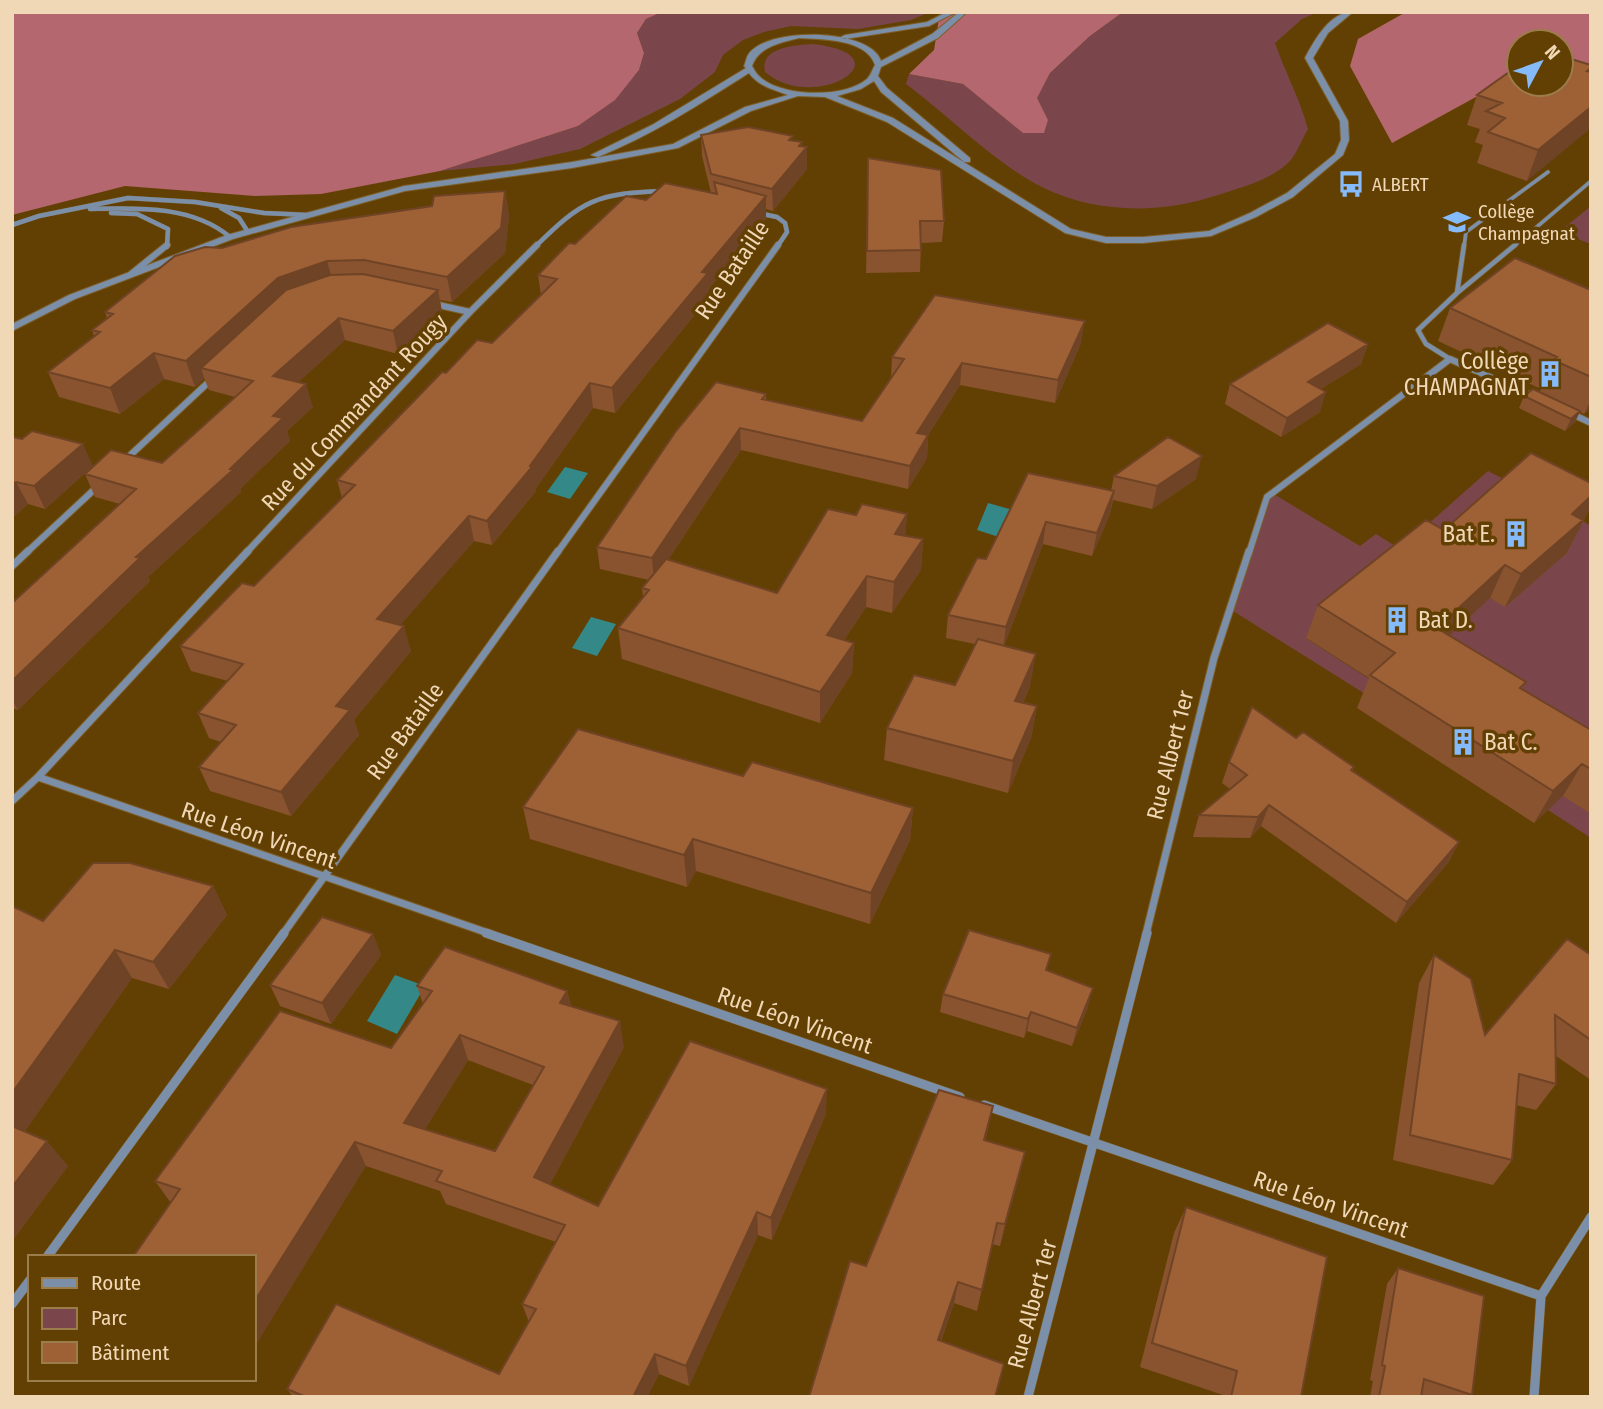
<svg xmlns="http://www.w3.org/2000/svg" width="1603" height="1409" font-family="'Fira Sans Condensed',sans-serif">
<style>
.green{fill:#7a464b}
.forest{fill:#b4676e}
.water{fill:#348887}
.lines{fill:none;stroke-linecap:round;stroke-linejoin:round}
.service-far1-casing{stroke:#7e5e27;stroke-width:4.5}
.service-casing{stroke:#7e5e27;stroke-width:6}
.minor-far3-casing{stroke:#7e5e27;stroke-width:5}
.minor-far2-casing{stroke:#7e5e27;stroke-width:8}
.minor-far1-casing{stroke:#7e5e27;stroke-width:9}
.minor-casing{stroke:#7e5e27;stroke-width:10}
.tertiary-casing{stroke:#7e5e27;stroke-width:2}
.service-far1{stroke:#7b8fa8;stroke-width:3.5}
.service{stroke:#7b8fa8;stroke-width:4.5}
.minor-far3{stroke:#7b8fa8;stroke-width:4.5}
.minor-far2{stroke:#7b8fa8;stroke-width:6}
.minor-far1{stroke:#7b8fa8;stroke-width:7}
.minor{stroke:#7b8fa8;stroke-width:9}
.tertiary{fill:#7b8fa8;fill-rule:evenodd}
.wall{fill:#88532e;fill-rule:evenodd}
.shaded-wall{fill:#6f4325}
.building{fill:#9e6035;stroke:#6f4325;stroke-width:2;fill-rule:evenodd}
.labels{text-anchor:middle;stroke-width:7;stroke-linejoin:round;paint-order:stroke}
.far-poi-label{font-size:19px;fill:#f0d7b6;stroke:#624003;text-anchor:start}
.street-label{font-size:23px;fill:#f0d7b6;stroke:#624003}
.poi-label{font-size:23px;fill:#f0d7b6;stroke:#624003;text-anchor:end}
</style>
<rect width="100%" height="100%" fill="#624003"/>
<!-- green -->
<path class="green" d="M662 12H930L911 20 858 29 791 26 764 32 743 40 723 55 715 72 680 99 580 149 514 164 440 171 578 126 614 100 639 70 644 53 637 33 646 19Z
M1123 12H1318L1302 19 1275 43C1285 72 1300 99 1308 129 1302 139 1297 153 1290 161 1271 180 1242 187 1218 195 1161 214 1096 214 1042 187 997 165 948 115 906 84L909 74 963 84 1022 132 1048 120 1036 98 1050 73 1090 36Z
M813 44C910 55 815 115 765 72 759 47 796 45 813 44Z
M1591 206V244L1559 232Z
M1488 471 1517 486 1307 639 1382 687 1370 697 1230 609 1267 497 1272 493 1360 546 1376 534 1400 549Z
M1583 521 1591 526V767L1419 655 1490 598 1505 606 1566 553 1556 547Z
M1562 795 1591 813V838L1548 810Z"/>
<!-- forest -->
<path class="forest" d="M12 12H662L646 19 637 33 644 53 639 70 615 100 578 126 440 171 321 194 255 196 125 186 12 215Z
M940 12H1123L1090 36 1050 73 1037 98 1048 120 1044 133H1023L963 84 909 74 934 50Z
M1406 12H1591V87L1561 79V42H1519V78L1485 92 1392 143 1350 66 1358 39Z"/>
<!-- water -->
<path class="water" d="M565 467 588 473 570 499 547 492Z
M988 503 1013 510 1002 538 977 530Z
M591 617 616 624 597 656 572 648Z
M395 975 425 986 397 1034 367 1021Z"/>
<g class="lines">
<defs>
<path id="service-far1" d="M1464 247 1466 232 1548 172
M1513 247 1591 181"/>
<path id="service" d="M1457 293 1515 245
M1450 359 1426 344 1418 330 1457 293 1464 245"/>
<path id="minor-far3" d="M221 208 239 218 248 232
M90 209C137 208 192 205 230 237
M111 213 137 214 168 229 167 247
M758 213 777 217 785 223 787 232 777 247
M12 225 39 216 128 198 195 202 264 213 308 215
M535 247C582 200 597 193 664 191"/>
<path id="minor-far2" d="M131 274 167 245
M434 304 470 312
M1570 413 1591 423
M124 461 213 378
M26 553 98 486
M246 553 470 312 537 245
M557 553 778 245
M1249 553 1267 497 1450 359 1534 397"/>
<path id="minor-far1" d="M12 566 28 551
M38 777 491 934
M12 801 38 777 248 551
M283 934 558 551
M1146 934 1214 658 1249 551"/>
<path id="minor" d="M486 933 960 1097
M984 1105 1541 1296
M47 1257 284 933
M12 1304 30 1280
M1028 1397 1147 933
M1534 1397 1541 1296 1591 1217"/>
<path id="tertiary" d="M947 12H956L929 26 845 39 841 37 845 35 927 22Z
M959 12H967L938 38 881 67 878 76 887 88 970 158V162H964L881 92 874 81 861 89 837 96 893 118 1071 229 1106 237H1143L1209 231 1250 213 1287 193 1335 154 1341 140 1340 121 1305 58C1315 39 1330 12 1353 12L1328 33 1313 58 1348 121 1349 140 1343 155 1293 197 1256 217 1211 236 1143 243H1106L1065 233 887 122 825 97 798 96 751 111 678 148 572 168 405 191 233 239 75 299 12 331V324L69 295 227 235 404 186 572 162 673 144 745 107 788 95C774 90 758 86 749 73 700 104 652 135 598 157L591 155 652 125 746 68 744 66C746 62 746 58 748 55 766 26 871 28 881 61L932 34ZM799 38C822 39 867 39 875 65 872 70 871 75 867 79 844 99 778 97 758 75 755 72 754 69 752 66 759 46 781 43 799 38Z"/>
</defs>
<!-- service-far1 casing -->
<use href="#service-far1" class="service-far1-casing"/>
<!-- service casing -->
<use href="#service" class="service-casing"/>
<!-- minor-far3 casing -->
<use href="#minor-far3" class="minor-far3-casing"/>
<!-- minor-far2 casing -->
<use href="#minor-far2" class="minor-far2-casing"/>
<!-- minor-far1 casing -->
<use href="#minor-far1" class="minor-far1-casing"/>
<!-- minor casing -->
<use href="#minor" class="minor-casing"/>
<!-- tertiary casing -->
<use href="#tertiary" class="tertiary-casing"/>
<!-- service-far1 -->
<use href="#service-far1" class="service-far1"/>
<!-- service -->
<use href="#service" class="service"/>
<!-- minor-far3 -->
<use href="#minor-far3" class="minor-far3"/>
<!-- minor-far2 -->
<use href="#minor-far2" class="minor-far2"/>
<!-- minor-far1 -->
<use href="#minor-far1" class="minor-far1"/>
<!-- minor -->
<use href="#minor" class="minor"/>
<!-- tertiary -->
<use href="#tertiary" class="tertiary"/>
</g>
<!-- wall -->
<path class="wall" d="M1591 65 1527 181 1477 163 1483 145 1475 142 1480 129 1467 125 1477 95Z
M701 135 793 141 802 146 807 169 773 211 766 209V219L709 289V297L615 413 593 408 536 488V491L492 545 474 541 400 625 411 651 354 720 359 735 291 816 210 791 199 767 221 742 209 738 198 713 228 681 191 671 180 646 254 586 342 498 337 480 446 373 492 343 541 295 538 275 575 244 646 200 711 193 702 156Z
M868 158 944 221 942 242 921 243 920 272 866 273Z
M505 191 509 216 505 253 452 302 440 300 442 312 398 354 345 340 298 382 313 407 287 431 290 441 240 489 241 492 148 577 150 581 18 710 12 708V603L120 504 95 497 85 474 162 463 235 397 209 390 204 378 195 387 164 379 120 414 59 397 48 372 94 336 92 330 107 318 105 312 222 248Z
M1591 290V408L1584 414 1580 412 1575 422 1565 431 1519 408 1524 396 1539 392 1541 389 1438 341 1450 308Z
M1081 343 1055 403 960 385 928 435 927 458 908 489 741 450 668 560 777 593 856 515 907 514 905 535 923 539 921 570 892 613 866 607 844 640 854 643 852 673 820 723 622 659 618 628 643 597 642 588 649 580 600 569 597 547 766 394V400L862 421 891 378 892 357Z
M1368 344 1361 364 1321 389 1320 412 1281 437 1225 404 1230 384Z
M12 437 93 466 45 509 28 504 12 518Z
M1028 473 1111 491 1114 476 1196 479 1152 509 1113 500 1110 514 1092 556 1043 544 1004 646 1030 687 1023 703 1037 706 1031 738 1008 793 884 760 887 728 955 685 975 644 946 638 948 615 986 559Z
M1591 483V506L1567 553 1505 607 1490 598 1449 635 1526 682 1522 689 1591 730V814L1563 796 1534 823 1357 708 1369 678 1306 638 1318 605 1444 530Z
M1296 738 1354 767 1352 771 1459 842 1448 863 1396 923 1261 826 1250 838 1193 837 1199 815 1230 789 1222 783 1229 762Z
M743 776 913 808 910 840 870 924 696 871 687 887 530 839 523 807Z
M213 886 227 915 169 989 132 978 25 1131 68 1166 12 1241V906L43 921Z
M373 934 381 955 331 1024 280 1006 270 985Z
M1434 955 1485 1035 1591 955V1080L1556 1056V1084L1536 1110 1516 1105 1512 1160 1493 1185 1393 1160 1419 983Z
M1047 971 1088 1007 1072 1046 1027 1031 1024 1038 940 1012 943 994Z
M417 986 567 991 571 1006 624 1047 550 1184 598 1206 826 1114 772 1240 758 1235 689 1386 659 1374 647 1397H293L287 1389 499 1374 529 1322 522 1304 556 1242 446 1204 440 1191 366 1166 171 1203 155 1181 391 1048 423 1004ZM468 1060 533 1085 495 1151 425 1129Z
M988 1130 985 1140 1025 1152 1000 1246 992 1244 977 1311 954 1303 941 1341 995 1397 866 1266Z
M1186 1207 1301 1397H1223V1395L1140 1367 1174 1233Z
M1398 1268 1472 1395 1470 1397H1370L1373 1381 1370 1380 1387 1284Z"/>
<!-- shaded-wall -->
<path class="shaded-wall" d="M1591 107V128L1527 181 1538 150Z
M802 142V154L807 147V169L773 211 772 189Z
M505 191 509 216 505 253 452 302 447 277Z
M766 196V219L709 289V297L615 413 612 388 702 272Z
M327 261 334 286 201 368 204 378 195 387 186 361 278 278Z
M438 290 442 312 398 354 393 331Z
M339 318 345 340 280 399 273 376Z
M1085 321 1081 343 1055 403 1058 380Z
M1368 344 1361 364 1302 401 1308 382Z
M154 353 164 379 120 414 110 388Z
M962 363 960 385 915 455 917 433Z
M590 383 593 408 536 488V491L492 545 487 521 530 466Z
M306 384 313 407 287 431 290 441 240 489 241 492 148 577 150 581 18 710 12 700V681L136 557 273 416Z
M1326 392 1320 412 1281 437 1287 418Z
M1591 400V408L1584 414Z
M1580 411 1575 422 1565 431 1571 419Z
M740 428 741 450 654 581 652 558Z
M928 435 927 458 908 489 910 466Z
M83 444 93 466 45 509 34 486Z
M1202 456 1196 479 1152 509 1157 486Z
M16 482 28 504 12 518V485Z
M1114 491 1110 514 1092 556 1097 533Z
M1591 496V506L1567 553 1505 607 1521 574 1572 514Z
M907 514 905 544 895 534Z
M469 516 474 541 384 644 377 619Z
M1046 522 1043 544 1003 649 1006 627Z
M923 539 921 570 892 613 894 582Z
M1505 565 1490 598 1422 661 1437 628Z
M867 576 866 607 827 665V635Z
M404 626 411 651 354 720 359 735 291 816 281 792 336 706Z
M854 643 852 673 820 723V692Z
M1036 654 1030 687 1010 733 1015 701Z
M1037 706 1031 738 1008 793 1013 761Z
M1582 764 1563 796 1534 823 1553 791Z
M1269 805 1261 826 1250 838 1258 817Z
M913 808 910 840 870 924 871 893Z
M693 839 696 871 687 887 684 855Z
M1459 842 1448 863 1396 923 1407 902Z
M213 886 227 915 169 989 153 962Z
M373 934 381 955 331 1024 322 1003Z
M115 950 132 978 16 1144 12 1140V1093Z
M1093 988 1088 1007 1072 1046 1077 1028Z
M567 991 573 1017 560 1003Z
M1031 1012 1027 1031 1024 1038 1028 1019Z
M620 1021 624 1047 541 1201 534 1177Z
M460 1035 468 1060 414 1147 404 1123Z
M827 1089 826 1114 772 1240 771 1218Z
M993 1106 988 1130 979 1163 984 1140Z
M47 1141 68 1166 12 1241V1187Z
M355 1142 366 1166 254 1348V1302Z
M1025 1152 1020 1175 1000 1246 1005 1224Z
M757 1212 758 1235 689 1386 686 1366Z
M958 1282 954 1303 934 1359 938 1340Z
M655 1354 659 1374 647 1397H633Z"/>
<!-- building -->
<path class="building" d="M1561 56 1591 65V68L1587 71 1591 72V107L1538 150 1488 132 1505 118 1486 111 1502 103 1477 95 1519 65V84H1561Z
M748 127 793 136 789 140 802 142 799 146 807 147 772 189 711 174 701 135Z
M868 158 941 170 944 221H920L921 250 867 251Z
M714 182 766 196 702 272 708 273 612 388 590 383 530 466 532 467 487 521 469 516 377 619 404 626 336 706 350 710 281 792 199 767 236 725 198 713 243 664 180 646 242 583 254 586 355 485 337 480 442 372 446 373 477 340 492 343 557 279 538 275 569 243 575 244 626 196 646 200 665 183 717 194Z
M505 191 501 228 447 277 364 260 327 261 278 278 186 361 154 353 110 388 48 372 100 332 92 330 113 314 105 312 175 256 205 247 222 248 291 227 432 206 434 196Z
M1515 258 1591 290V377L1553 360 1557 357 1450 308Z
M363 274 438 290 393 331 339 318 273 376 306 384 273 416 283 418 230 469 233 470 136 557 140 558 12 681V603L136 489 85 474 111 450 162 463 253 381 201 368 286 290 330 275Z
M935 295 1085 321 1058 380 962 363 917 433 928 435 910 466 740 428 652 558 597 547 676 431 716 382 766 394 762 399 862 421 904 359 892 357Z
M1328 323 1368 344 1308 382 1326 392 1287 418 1230 384Z
M1533 389 1580 411 1571 419 1524 396Z
M32 431 83 444 34 486 16 482 12 485V437L22 439Z
M1168 437 1202 456 1157 486 1114 476Z
M1531 453 1591 483V496L1572 514 1583 520 1521 574 1505 565 1437 628 1526 682 1520 688 1591 730V769L1582 764 1553 791 1370 675 1395 653 1318 605 1426 520 1444 530Z
M1028 473 1114 491 1097 533 1046 522 1006 627 948 615 977 558 986 559Z
M862 504 907 514 895 534 923 539 894 582 867 576 827 635 854 643 820 692 618 628 649 590 642 588 666 559 777 593 828 509 856 515Z
M978 639 1036 654 1015 701 1037 706 1013 761 887 728 914 675 955 685Z
M1252 707 1296 738 1303 732 1354 767 1351 770 1459 842 1407 902 1269 805 1258 817 1199 815 1247 775 1229 762Z
M578 729 743 776 752 762 913 808 871 893 693 839 684 855 523 807Z
M93 863H130L213 886 153 962 115 950 12 1093V906L43 921Z
M322 917 373 934 322 1003 270 985Z
M969 930 1051 954 1046 970 1093 988 1077 1028 1031 1012 1028 1019 943 994Z
M1567 939 1591 955V1040L1555 1015 1556 1084 1519 1074 1512 1160 1410 1135 1434 955 1471 979 1485 1035Z
M445 947 567 991 560 1003 620 1021 534 1177 598 1206 690 1041 827 1089 771 1218 757 1212 686 1366 655 1354 633 1397H306L287 1389 336 1304 499 1374 536 1309 522 1304 565 1225 436 1181 442 1171 355 1142 254 1302V1257H133L180 1189 155 1181 280 1011 391 1048 432 991 417 986ZM460 1035 544 1067 495 1151 404 1123Z
M939 1090 993 1106 984 1140 1025 1152 1005 1224 997 1223 982 1290 958 1282 938 1340 1004 1364 995 1397H809L850 1261 866 1266Z
M12 1126 47 1141 12 1187Z
M1186 1207 1327 1257 1301 1397H1231L1237 1371 1152 1343Z
M1398 1268 1484 1296 1472 1395 1424 1379 1421 1397H1379L1385 1366 1382 1365Z"/>
<!-- icons -->
<defs>
<symbol id="bus-bare" viewBox="-9 -9 18 18"><path d="M-5-6H5V4H4V6H2V4H-2V6H-4V4H-5ZM-3.5-4V0h7V-4ZM-3.5 1.2v1.5H-2V1.2ZM2 1.2v1.5H3.5V1.2Z" fill="#86bbfb" stroke="#624003" stroke-width="2.5" paint-order="stroke"/></symbol>
<symbol id="school-bare" viewBox="-9 -9 18 18"><path d="M0-5L7-2L0 1L-7-2ZM-4 1L0 2.5L4 1V4Q0 6-4 4Z" fill="#86bbfb" stroke="#624003" stroke-width="2.5" paint-order="stroke"/></symbol>
<symbol id="building-bare" viewBox="-9 -9 18 18"><path d="M-4-6H4V6H1V3H-1V6H-4ZM-2.5-4.3h1.7v1.8h-1.7ZM.8-4.3h1.7v1.8H.8ZM-2.5-1h1.7V.8h-1.7ZM.8-1h1.7V.8H.8Z" fill="#86bbfb" stroke="#624003" stroke-width="2.5" paint-order="stroke"/></symbol>
</defs>
<g fill-rule="evenodd">
<use href="#bus-bare" x="1332" y="165" width="38" height="38"/>
<use href="#school-bare" x="1438" y="203" width="38" height="38"/>
<use href="#building-bare" x="1531" y="355" width="38" height="38"/>
<use href="#building-bare" x="1497" y="515" width="38" height="38"/>
<use href="#building-bare" x="1378" y="601" width="38" height="38"/>
<use href="#building-bare" x="1444" y="723" width="38" height="38"/>
</g>
<g class="labels">
<!-- far-poi labels -->
<g class="far-poi-label">
<text x="1372" y="191">ALBERT</text>
<text x="1478" y="218">Collège<tspan x="1478" dy="22">Champagnat</tspan></text>
</g>
<!-- street labels -->
<g class="street-label">
<text transform="translate(732 270) rotate(-56)" y="8">Rue Bataille</text>
<text transform="translate(354 412) rotate(-47)" y="8">Rue du Commandant Rougy</text>
<text transform="translate(405 731) rotate(-54)" y="8">Rue Bataille</text>
<text transform="translate(1170 755) rotate(-76)" y="8">Rue Albert 1er</text>
<text transform="translate(259 835) rotate(19)" y="8">Rue Léon Vincent</text>
<text transform="translate(795 1020) rotate(19)" y="8">Rue Léon Vincent</text>
<text transform="translate(1331 1204) rotate(19)" y="8">Rue Léon Vincent</text>
<text transform="translate(1032 1304) rotate(-75)" y="8">Rue Albert 1er</text>
</g>
<!-- poi labels -->
<g class="poi-label">
<text x="1529" y="369">Collège<tspan x="1529" dy="26">CHAMPAGNAT</tspan></text>
<text x="1495" y="542">Bat E.</text>
<text x="1418" y="628" text-anchor="start">Bat D.</text>
<text x="1484" y="750" text-anchor="start">Bat C.</text>
</g>
</g>
<!-- border -->
<rect width="1603" height="1409" fill="none" stroke="#f0d7b6" stroke-width="28"/>
<!-- legend -->
<rect x="28" y="1255" width="228" height="126" fill="#624003" stroke="#9b7c4b" stroke-width="2"/>
<rect x="42" y="1278" width="35" height="10" fill="#7b8fa8" stroke="#9b7c4b" stroke-width="2"/>
<text x="91" y="1290" font-size="21" fill="#f0d7b6">Route</text>
<rect x="42" y="1308" width="35" height="21" fill="#7a464b" stroke="#9b7c4b" stroke-width="2"/>
<text x="91" y="1325" font-size="21" fill="#f0d7b6">Parc</text>
<rect x="42" y="1342" width="35" height="21" fill="#9e6035" stroke="#9b7c4b" stroke-width="2"/>
<text x="91" y="1360" font-size="21" fill="#f0d7b6">Bâtiment</text>
<!-- north arrow -->
<g transform="translate(1540 63) rotate(49)"><circle r="33" fill="#624003" stroke="#9b7c4b" stroke-width="2"/>
<path d="M0-5L12 26L0 18L-12 26Z" fill="#86bbfb"/>
<text y="-10" font-size="19" font-weight="bold" text-anchor="middle" fill="#f0d7b6">N</text>
</g>
</svg>
